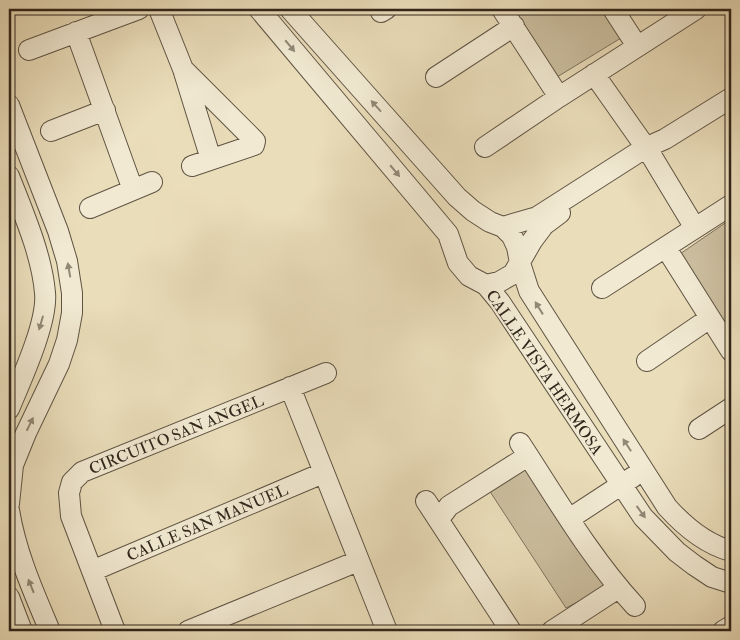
<svg xmlns="http://www.w3.org/2000/svg" width="740" height="640" font-family="'IM FELL Double Pica',serif">
<style>
.green{fill:#cbbe9f;stroke:#7e725d}
.lines{fill:none;stroke-linecap:round;stroke-linejoin:round}
.minor-casing{stroke:#5f5443;stroke-width:22}
.minor{stroke:#f1e9d2;stroke-width:20}
.oneway{fill:#918876}
.labels{text-anchor:middle;stroke-width:4;stroke-linejoin:round;paint-order:stroke}
.street-label{font-size:16px;fill:#31261b;stroke:#f1e9d2}
</style>
<rect width="100%" height="100%" fill="#eaddba"/>
<filter id="stains"><feTurbulence type="fractalNoise" baseFrequency=".004" numOctaves="4"/><feColorMatrix values="0 0 0 0 .2 0 0 0 0 .09 0 0 0 0 .02 0 0 0 .5 -.17"/></filter>
<radialGradient id="worn" r=".72"><stop offset=".6" stop-color="#630" stop-opacity="0"/><stop offset="1" stop-color="#630" stop-opacity=".3"/></radialGradient>
<!-- green -->
<path class="green" d="M516 9H601L621 38 557 77 513 11Z
M731 219V341L677 256Z
M531 462 610 585 566 608 489 490Z"/>
<g class="lines">
<defs>
<path id="minor" d="M159 9 183 69 209 153 215 157
M259 9 448 234 458 263 469 276 486 285 500 302 643 517 677 552 694 565 712 577 731 583
M290 9 457 197 473 211 490 222 503 227 512 236 517 247 520 263 529 291 667 507C685 527 705 544 731 551
M502 9 559 97
M613 9 637 46
M381 12 386 9
M76 32 133 190
M29 50 139 9
M183 69 255 141 254 145 192 166
M594 74 651 155 695 228
M436 77 514 26
M9 105 58 231 67 261 72 293V313L67 340 59 364 26 433 13 465 9 504
M51 131 105 110
M485 147 559 97 696 9
M9 176C23 212 42 255 45 293 48 322 21 380 9 409
M90 208 152 182
M503 227 537 217 645 148 665 139 731 98
M666 248 731 351
M486 285 499 282 513 274 532 241 544 225 560 213
M602 288 731 205
M647 361 710 318
M290 387 387 631
M699 429 731 408
M520 443C556 498 590 557 635 606
M426 501 511 631
M9 510C16 553 33 591 50 631
M439 519 449 506 528 456
M569 519 633 477
M92 571 323 473
M9 597 22 631
M115 631 71 516 69 493 72 482 82 472 326 373
M188 631 358 561
M552 631 612 592 617 586
M723 631 731 626"/>
</defs>
<!-- minor casing -->
<use href="#minor" class="minor-casing"/>
<!-- minor -->
<use href="#minor" class="minor"/>
</g>
<!-- one-way arrows -->
<defs><path id="oneway-solid" d="M-6-.8H1V-3.2L6.5 0L1 3.2V.8H-6Z" transform="scale(1.25)"/></defs>
<g class="oneway">
<use href="#oneway-solid" transform="translate(290 46) rotate(50)"/>
<use href="#oneway-solid" transform="translate(376 106) rotate(-132)"/>
<use href="#oneway-solid" transform="translate(395 171) rotate(50)"/>
<use href="#oneway-solid" transform="translate(69 270) rotate(-100)"/>
<use href="#oneway-solid" transform="translate(539 308) rotate(-122)"/>
<use href="#oneway-solid" transform="translate(41 323) rotate(106)"/>
<use href="#oneway-solid" transform="translate(30 424) rotate(-64)"/>
<use href="#oneway-solid" transform="translate(627 445) rotate(-123)"/>
<use href="#oneway-solid" transform="translate(641 512) rotate(54)"/>
<use href="#oneway-solid" transform="translate(31 586) rotate(-112)"/>
</g>
<g class="labels">
<!-- street labels -->
<g class="street-label">
<text transform="translate(545 372) rotate(56)" y="6">CALLE VISTA HERMOSA</text>
<text transform="translate(176 434) rotate(-22)" y="6">CIRCUITO SAN ANGEL</text>
<text transform="translate(207 522) rotate(-23)" y="6">CALLE SAN MANUEL</text>
</g>
</g>
<!-- margin -->
<rect width="740" height="640" fill="none" stroke="#eaddba" stroke-width="30"/>
<rect x="10" y="10" width="720" height="620" fill="none" stroke="#31261b" stroke-width="2.5"/>
<rect x="15" y="15" width="710" height="610" fill="none" stroke="#31261b"/>
<rect width="100%" height="100%" filter="url(#stains)"/>
<rect width="100%" height="100%" fill="url(#worn)"/>
</svg>
